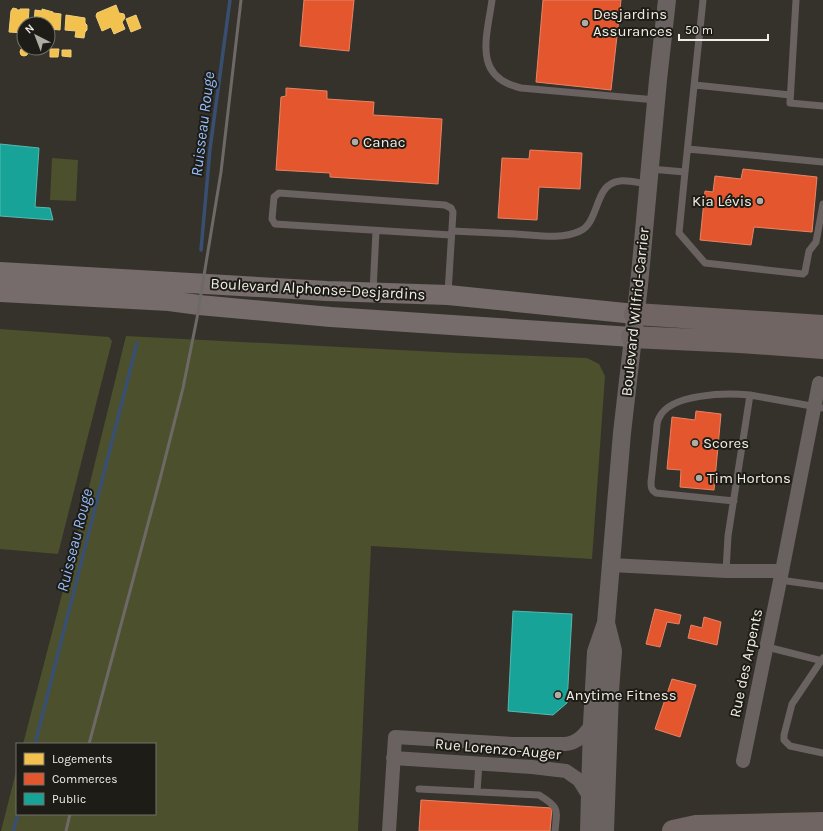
<svg xmlns="http://www.w3.org/2000/svg" width="823" height="831" font-family="Karla,sans-serif">
<style>
.green{fill:#4c502d}
.homes{fill:#f2c14e;stroke:#f1ce7b}
.shops{fill:#e4572e;stroke:#e88465}
.public{fill:#17a398;stroke:#58b9af}
.lines{fill:none;stroke-linecap:round;stroke-linejoin:round}
.stream{stroke:#394f71;stroke-width:3.5}
.service{stroke:#696261;stroke-width:7}
.minor{stroke:#696261;stroke-width:14}
.tertiary{stroke:#696261;stroke-width:18}
.secondary{stroke:#756c6b;stroke-width:20}
.motorway{stroke:#706563;stroke-width:22}
.rail{stroke:#6e6966;stroke-width:3}
.poi-dot{fill:#afaca4;stroke:#1e1c16;stroke-width:1.5}
.labels{text-anchor:middle;stroke-width:4;stroke-linejoin:round;paint-order:stroke}
.poi-label{font-size:15px;fill:#f0ede5;stroke:#1e1c16;text-anchor:start}
.street-label{font-size:15px;fill:#f0ede5;stroke:#1e1c16}
.water-label{font-size:16px;font-style:italic;fill:#97bfff;stroke:#1e1c16}
</style>
<rect width="100%" height="100%" fill="#35322b"/>
<!-- green -->
<path class="green" d="M52 158 78 160 76 201 50 200Z
M0 329 109 337 112 341 58 554 0 549Z
M126 336 458 353 587 358 599 364 605 376 592 559 371 546 358 831H1L17 768V814H155V744H23L72 556Z"/>
<!-- homes -->
<path class="homes" d="M116 5 119 13 124 14 125 18 122 22 125 29 114 34 111 27 102 31 96 16 97 13Z
M13 8 17 9V10H20V9H29L28 24H24V33L9 32 11 11Z
M42 9 53 12V13L61 14 60 30 50 29V33H48V24H34L35 10 42 11Z
M66 15 85 18V23L87 25V30L85 32 84 38 75 37 76 31 65 30Z
M136 15 141 28 131 32 126 19Z
M20 52a4 4 0 1 1 8 0a4 4 0 1 1-8 0Z
M50 49H59L58 57H50Z
M62 50H71V57L62 56Z"/>
<!-- shops -->
<path class="shops" d="M304 0H354L349 51 300 46Z
M543 0H621L611 90 536 82Z
M286 88 327 91V99L374 102 373 115 442 119 438 184 330 177V173L276 170 281 97 286 96Z
M530 150 582 153 580 189 539 187 537 220 498 218 502 158 529 159Z
M743 169 817 177 812 232 754 227 751 245 700 240 705 191 713 192 715 176 741 179Z
M696 411 721 414 714 490 680 487 681 470 667 469 672 417 695 420Z
M655 609 681 615 679 624 667 622 660 647 646 644Z
M704 617 721 622 717 645 688 638 691 625 702 628Z
M672 679 696 685 680 737 655 729Z
M421 800 552 808 550 831H419Z"/>
<!-- public -->
<path class="public" d="M0 144 39 148 35 207 50 208 53 220 0 216Z
M513 611 572 614 567 703 553 715 508 711Z"/>
<g class="lines">
<!-- stream -->
<path class="stream" d="M201 250 210 149 230 0
M35 744 137 343
M13 831 18 814"/>
<!-- service -->
<path class="service" d="M492 0C487 37 472 77 521 88L656 100
M796 0 790 103 823 106
M695 85 790 95
M688 149 823 162
M650 169 685 172 703 0
M685 172 679 233 705 263 803 274 805 272 809 251 816 242 823 204
M452 231C473 232 495 233 516 234 536 235 561 240 580 231 600 222 594 183 620 181 629 180 639 183 648 184
M373 291 376 231
M448 293 453 212 451 208 445 205 279 193 274 197 272 219 275 224 451 235
M734 501 656 493C651 490 651 487 651 482 653 466 654 451 656 436 657 430 656 423 659 418 670 393 727 393 750 395
M726 571 728 536 750 395 823 408
M780 580 823 586
M767 647 823 661
M823 658 792 704 784 735V740L790 746 823 753
M419 789 539 795C560 808 557 809 555 831
M477 792 479 763"/>
<!-- minor -->
<path class="minor" d="M611 565 726 571H782
M393 758 532 767 566 771 579 780 589 796
M743 761 782 571 819 383
M389 831 395 737 512 744H565C578 743 585 734 592 724"/>
<!-- tertiary -->
<path class="tertiary" d="M589 831 592 724 596 652 606 623 622 433 639 285 658 80 667 0
M605 831 610 691 613 651 606 623"/>
<!-- secondary -->
<path class="secondary" d="M0 272 327 291 448 295 635 314
M0 292 169 301 199 305 331 317 632 337"/>
<!-- motorway -->
<path class="motorway" d="M635 314 823 326
M632 337 740 342 823 348
M673 831 696 826 823 823"/>
<!-- rail -->
<path class="rail" d="M89 744 160 479 183 388 197 318 221 172 241 0
M66 831 70 814"/>
</g>
<!-- markers -->
<g class="poi-dot">
<circle cx="585" cy="23" r="4"/>
<circle cx="355" cy="142" r="4"/>
<circle cx="760" cy="201" r="4"/>
<circle cx="695" cy="443" r="4"/>
<circle cx="699" cy="478" r="4"/>
<circle cx="558" cy="695" r="4"/>
</g>
<g class="labels">
<!-- poi labels -->
<g class="poi-label">
<text x="593" y="19">Desjardins<tspan x="593" dy="17">Assurances</tspan></text>
<text x="363" y="147">Canac</text>
<text x="752" y="206" text-anchor="end">Kia Lévis</text>
<text x="703" y="448">Scores</text>
<text x="707" y="483">Tim Hortons</text>
<text x="566" y="700">Anytime Fitness</text>
</g>
<!-- street labels -->
<g class="street-label">
<text transform="translate(318 289) rotate(3)" y="5">Boulevard Alphonse-Desjardins</text>
<text transform="translate(635 312) rotate(-84)" y="5">Boulevard Wilfrid-Carrier</text>
<text transform="translate(746 663) rotate(-78)" y="5">Rue des Arpents</text>
<text transform="translate(498 749) rotate(5)" y="5">Rue Lorenzo-Auger</text>
</g>
<!-- water labels -->
<g class="water-label">
<text transform="translate(202 124) rotate(-83)" y="6">Ruisseau Rouge</text>
<text transform="translate(74 540) rotate(-76)" y="6">Ruisseau Rouge</text>
</g>
</g>
<!-- legend -->
<rect x="16" y="743" width="140" height="72" fill="#1e1c16" stroke="#727069"/>
<rect x="24" y="753" width="20" height="12" fill="#f2c14e" stroke="#727069"/>
<text x="52" y="763" font-size="12" fill="#f0ede5">Logements</text>
<rect x="24" y="773" width="20" height="12" fill="#e4572e" stroke="#727069"/>
<text x="52" y="783" font-size="12" fill="#f0ede5">Commerces</text>
<rect x="24" y="793" width="20" height="12" fill="#17a398" stroke="#727069"/>
<text x="52" y="803" font-size="12" fill="#f0ede5">Public</text>
<!-- north arrow -->
<g transform="translate(36 36) rotate(318)"><circle r="19" fill="#1e1c16" stroke="#727069"/>
<path d="M0-3L7 15L0 10L-7 15Z" fill="#afaca4"/>
<text y="-6" font-size="11" font-weight="bold" text-anchor="middle" fill="#f0ede5">N</text>
</g>
<!-- scale -->
<path d="M679 34v6h89v-6" fill="none" stroke="#f0ede5" stroke-width="2"/>
<text x="685" y="34" font-size="12" fill="#f0ede5" stroke="#1e1c16" stroke-width="3" paint-order="stroke">50 m</text>
</svg>
